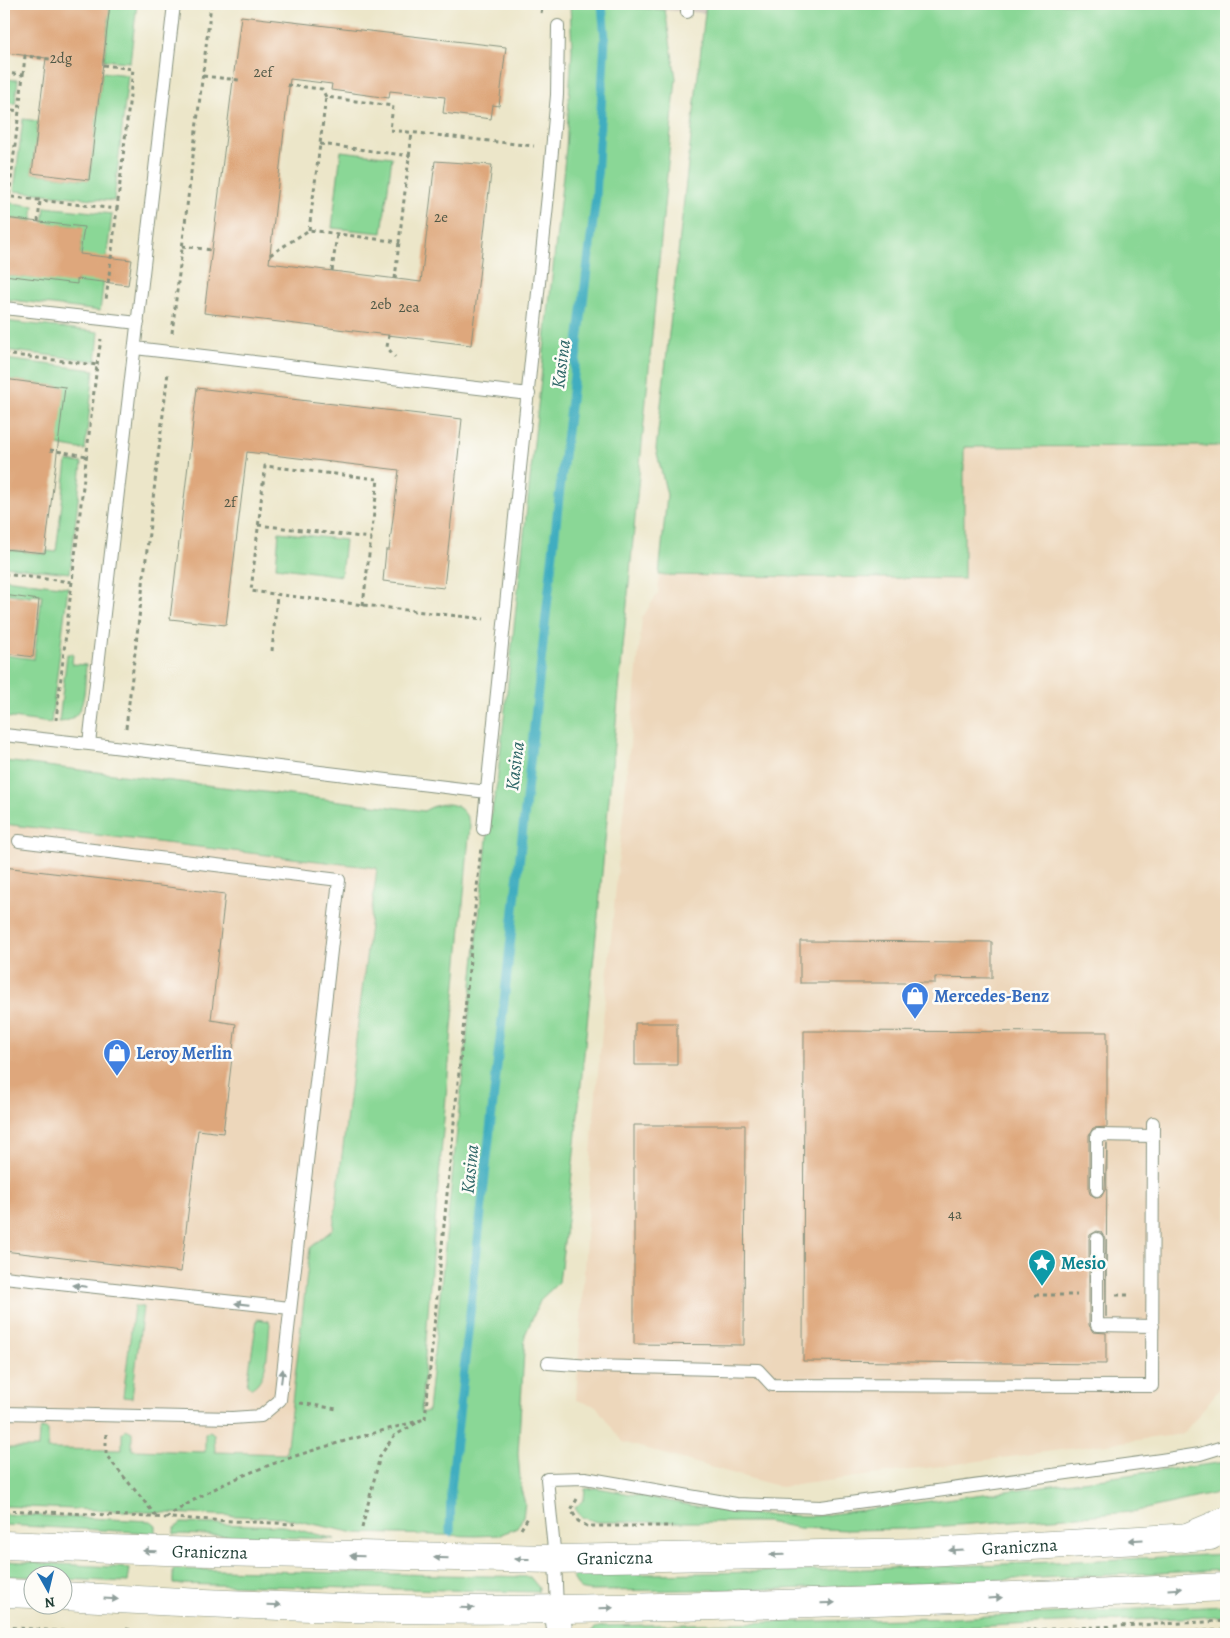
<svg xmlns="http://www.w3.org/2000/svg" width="1230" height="1638" font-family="Alegreya,serif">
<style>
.built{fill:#edd7bb}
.industrial{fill:#ccc2b9}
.green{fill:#8ad796;stroke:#548a65}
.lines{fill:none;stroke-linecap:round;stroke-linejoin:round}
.stream{stroke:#41adc0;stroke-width:9}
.building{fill:#dea77c}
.service-casing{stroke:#86927e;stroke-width:14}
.minor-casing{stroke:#86927e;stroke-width:27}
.secondary-casing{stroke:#86927e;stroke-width:29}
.motorway-casing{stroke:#86927e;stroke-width:29}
.path{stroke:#86927e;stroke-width:3;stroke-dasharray:4 4;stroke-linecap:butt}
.service{stroke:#fff;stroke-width:12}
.minor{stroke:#fff;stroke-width:25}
.secondary{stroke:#fff;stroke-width:28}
.motorway{stroke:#fff;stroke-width:28}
.oneway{fill:#8f9e9a}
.labels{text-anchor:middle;stroke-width:5;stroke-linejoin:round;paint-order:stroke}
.number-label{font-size:15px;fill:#4f5846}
.shop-label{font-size:18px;font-weight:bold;fill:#366cbe;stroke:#fdfcf7;text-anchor:start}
.culture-label{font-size:18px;font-weight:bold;fill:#0d838f;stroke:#fdfcf7;text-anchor:start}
.street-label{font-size:18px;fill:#1f3d34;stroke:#fdfcf7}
.water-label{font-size:19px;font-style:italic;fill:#2b6465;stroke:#fdfcf7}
</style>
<rect width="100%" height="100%" fill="#fdfcf7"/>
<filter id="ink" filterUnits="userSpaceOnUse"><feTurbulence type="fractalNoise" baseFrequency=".02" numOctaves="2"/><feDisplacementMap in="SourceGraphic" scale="10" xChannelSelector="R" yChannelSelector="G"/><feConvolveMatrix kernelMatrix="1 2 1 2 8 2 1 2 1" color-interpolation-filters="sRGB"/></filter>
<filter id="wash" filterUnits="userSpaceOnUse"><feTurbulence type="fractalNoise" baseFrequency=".0096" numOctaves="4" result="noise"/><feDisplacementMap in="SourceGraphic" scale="20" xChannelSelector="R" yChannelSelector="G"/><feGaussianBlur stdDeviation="1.12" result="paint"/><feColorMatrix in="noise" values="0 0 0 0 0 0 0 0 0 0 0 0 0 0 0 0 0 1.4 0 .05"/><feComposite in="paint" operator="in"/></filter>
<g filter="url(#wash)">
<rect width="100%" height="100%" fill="#ece6c9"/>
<!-- built -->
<path class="built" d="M1226 446V1381L1183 1434 781 1487 622 1442 596 1406 576 1400 593 1124 642 618 658 593 659 575 963 579V447Z
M4 824 377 868 333 1229 310 1249 286 1454 215 1452 214 1434 212 1431 205 1434V1452L132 1450V1432L127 1429 122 1433V1450L48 1449V1430L39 1432 38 1449 4 1448Z"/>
<!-- industrial -->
<path class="industrial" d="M635 4H706L705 13 636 8Z"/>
<!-- green -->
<path class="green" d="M110 4H137L130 62 104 60Z
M570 4H635L636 8 665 10 676 78 598 916 568 1212 559 1282 541 1299 525 1335 518 1454 521 1490 525 1503 523 1517 517 1528 499 1535 475 1536 355 1533 285 1518 4 1506V1448H38L39 1432 42 1428 48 1430V1449L122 1450V1433L126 1429 132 1432V1450L205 1452V1434L210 1431 214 1434 215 1452 286 1454 310 1248 333 1229 377 868 4 824V761L424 811C443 800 463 800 470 825L432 1256 421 1413 428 1411 488 830 497 783 566 148 572 50Z
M706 4H1226V446L964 447V579L659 575 667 495 656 449Z
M102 72 128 75 114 201 14 191 23 119 38 121 32 173 89 180Z
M4 79 18 80 15 104 4 102Z
M4 114 10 115 4 177Z
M341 151 392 157 382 233 332 228Z
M4 202 34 206 32 221 4 218Z
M45 207 112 214 100 311 4 299V275L77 283 83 227 43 223Z
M4 321 99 332 96 361 4 350Z
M4 359 94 370 85 450 57 445 64 387 4 379Z
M67 461 82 463 70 573 4 566V552H9L10 550 46 554 47 551 56 552Z
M279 532 345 540 341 576 276 567Z
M4 579 68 587 51 723 4 717V655L34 659 42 595 32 594 31 597 4 593Z
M67 654H73L72 664 86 665C84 686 88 721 59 722Z
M134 1306 143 1307 132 1398 123 1397Z
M257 1319 269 1321 270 1324C268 1341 269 1381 251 1388L247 1384Z
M1226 1462V1491L1132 1512 905 1529 848 1530 799 1528 767 1522H598L581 1517 575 1508 584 1499 585 1489 598 1488 722 1511 762 1515 817 1516Z
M4 1514 151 1521 156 1525V1533L4 1525Z
M181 1523 284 1526 335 1539 174 1534V1529Z
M1226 1554V1570L784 1589 589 1591 580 1589 573 1578 574 1575C791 1573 1009 1565 1226 1554Z
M4 1561 130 1568 128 1582 63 1579 62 1576H32V1577L4 1576Z
M173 1569 530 1577 539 1588 538 1592 173 1584Z
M1226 1605V1616L798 1634H589L595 1628 604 1626 950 1618Z"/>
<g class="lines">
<!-- stream -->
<path class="stream" d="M450 1532 451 1488 559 497 596 197 605 39 602 4"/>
</g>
<g id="blocks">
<!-- building -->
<path class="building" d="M4 4H110L89 180 32 173 46 58 6 53 7 47H4Z
M241 16 506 47 499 106 493 105 491 119 443 113 445 97 390 91 389 98 331 90 332 84 290 79 269 263 421 282 435 161 492 165 471 345 204 313Z
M4 218 84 227 80 254 132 260 128 285 77 279V284L4 275Z
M4 379 65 387 45 553 4 549Z
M197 388 462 419 444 588 383 581 386 550H389L399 470 247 452 226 625 170 619Z
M4 595 39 600 33 657 4 653Z
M4 867 225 894 211 1020 236 1024 223 1133 198 1130 181 1272 4 1251Z
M800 941 992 942V978L935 977V983H800Z
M635 1023H677V1065H635Z
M804 1031 1107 1032V1127L1093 1128 1089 1135V1190L1090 1194 1097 1198 1101 1197 1105 1190 1107 1143 1106 1317 1105 1239 1101 1232 1097 1231 1090 1235 1089 1239V1325L1093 1332 1106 1333V1364L803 1361Z
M634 1125H745L744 1345 634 1344Z"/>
</g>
</g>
<g filter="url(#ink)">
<use href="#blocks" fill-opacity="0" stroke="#86927e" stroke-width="1"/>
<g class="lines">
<defs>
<path id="service" d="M687 12V4
M4 308 138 323
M135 348 529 394
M4 735 89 744 174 4
M89 744 487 792
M483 829 548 195 557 95 558 26
M1097 1190V1135L1153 1136
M1097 1239V1325L1153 1326
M4 1277 290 1308
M548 1363 591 1366 758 1370 772 1385 1152 1386 1153 1123
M4 1413 232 1418 261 1416 280 1400 339 880 19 841
M557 1609 555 1559 547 1479 585 1478 736 1504 821 1507 1161 1460 1200 1454 1226 1446"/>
<path id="minor" d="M557 1609 560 1634"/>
<g id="secondary">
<path id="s1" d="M4 1545 165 1551 555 1559 926 1552 1210 1536"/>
<path d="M4 1593 32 1594"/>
<path d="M62 1596C228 1605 394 1612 560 1609 782 1606 1004 1597 1226 1587"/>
</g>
<path id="motorway" d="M1185 1538 1226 1521"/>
</defs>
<!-- service casing -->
<use href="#service" class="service-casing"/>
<!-- minor casing -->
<use href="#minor" class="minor-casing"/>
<!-- secondary casing -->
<use href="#secondary" class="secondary-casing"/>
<!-- motorway casing -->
<use href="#motorway" class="motorway-casing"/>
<!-- path -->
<path class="path" d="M541 13 543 4
M103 65 133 69 117 209
M4 73 23 75 19 111
M23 75 25 56 50 59
M203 76 239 80
M287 85 322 89 326 97 393 106 390 130 534 146
M4 109 19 111 9 197
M320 144 410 156
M4 196 117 209 106 300
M38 222 40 201
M309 230 326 97
M182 246 212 250
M270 255 309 230 399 242 412 132
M332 271 337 234
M395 279 399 242
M172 333 211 4
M389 335 387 347 395 357
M4 354 97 365 56 720
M97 365 101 339
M50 450 87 456
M258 525 371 538
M4 574 72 582
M363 605 378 479 265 466 251 591C328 601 406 610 484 619
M272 651 277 595
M126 728 168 372
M1035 1295H1077
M1116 1295H1132
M300 1403 337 1409
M425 1419 481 847
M106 1434V1455L157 1517
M577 1499 571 1510 578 1521 587 1526H672
M4 1510 295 1524
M166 1518C242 1464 336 1444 425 1419
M362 1528 380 1456 394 1436 420 1421
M521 1529 529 1516
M4 1627 100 1634
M126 1629 152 1634
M946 1634 1226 1621
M1132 1634 1226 1630"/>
<!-- service -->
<use href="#service" class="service"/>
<!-- minor -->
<use href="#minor" class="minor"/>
<!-- secondary -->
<use href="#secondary" class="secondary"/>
<!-- motorway -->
<use href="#motorway" class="motorway"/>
</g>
<!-- one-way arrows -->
<defs><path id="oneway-solid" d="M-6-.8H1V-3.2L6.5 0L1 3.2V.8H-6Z" transform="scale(1.25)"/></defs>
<g class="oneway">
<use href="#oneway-solid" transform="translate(80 1286) rotate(-173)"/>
<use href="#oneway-solid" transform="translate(242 1304) rotate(-174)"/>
<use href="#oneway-solid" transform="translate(282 1376) rotate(-83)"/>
<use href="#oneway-solid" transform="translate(1136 1540) rotate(177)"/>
<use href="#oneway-solid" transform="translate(956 1550) rotate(177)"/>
<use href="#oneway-solid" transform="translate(150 1551) rotate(-178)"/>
<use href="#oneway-solid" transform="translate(777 1555) rotate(179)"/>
<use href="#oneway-solid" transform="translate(357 1556) rotate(-179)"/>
<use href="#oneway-solid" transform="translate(441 1558) rotate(-179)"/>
<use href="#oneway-solid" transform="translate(522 1559) rotate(-180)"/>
<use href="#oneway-solid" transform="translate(1175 1589) rotate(-3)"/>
<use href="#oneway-solid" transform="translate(995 1598) rotate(-3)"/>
<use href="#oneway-solid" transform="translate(111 1599) rotate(3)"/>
<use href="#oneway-solid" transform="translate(828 1603) rotate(-2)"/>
<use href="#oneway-solid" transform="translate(274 1605) rotate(2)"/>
<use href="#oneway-solid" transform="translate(467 1608) rotate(1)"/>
<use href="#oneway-solid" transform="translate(606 1608) rotate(-1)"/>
</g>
</g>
<!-- icons -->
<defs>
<symbol id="shop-pin" viewBox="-11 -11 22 30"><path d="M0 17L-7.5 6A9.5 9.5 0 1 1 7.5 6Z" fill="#3f7fe0" stroke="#fdfcf7"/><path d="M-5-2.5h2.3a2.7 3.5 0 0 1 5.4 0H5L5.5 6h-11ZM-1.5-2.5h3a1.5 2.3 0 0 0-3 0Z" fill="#fff"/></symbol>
<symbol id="sight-pin" viewBox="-11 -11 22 30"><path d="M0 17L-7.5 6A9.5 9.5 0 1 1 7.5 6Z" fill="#0f9aa8" stroke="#fdfcf7"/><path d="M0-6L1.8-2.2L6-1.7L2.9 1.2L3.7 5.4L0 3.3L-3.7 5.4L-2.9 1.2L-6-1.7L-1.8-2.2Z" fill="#fff"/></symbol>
</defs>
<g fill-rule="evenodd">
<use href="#shop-pin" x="899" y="980" width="32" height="43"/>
<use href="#shop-pin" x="101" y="1037" width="32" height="43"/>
<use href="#sight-pin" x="1026" y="1247" width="32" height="43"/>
</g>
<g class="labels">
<!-- number labels -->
<g class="number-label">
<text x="61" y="63">2dg</text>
<text x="263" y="77">2ef</text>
<text x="441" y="222">2e</text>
<text x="381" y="309">2eb</text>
<text x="409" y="312">2ea</text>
<text x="230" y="507">2f</text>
<text x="955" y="1219">4a</text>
</g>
<!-- shop labels -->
<g class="shop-label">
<text x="934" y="1002">Mercedes-Benz</text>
<text x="136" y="1059">Leroy Merlin</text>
</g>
<!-- culture labels -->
<g class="culture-label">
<text x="1061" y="1269">Mesio</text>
</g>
<!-- street labels -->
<g class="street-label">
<text dy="6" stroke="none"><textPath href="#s1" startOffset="1016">Graniczna</textPath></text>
<text dy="6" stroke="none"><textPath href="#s1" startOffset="206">Graniczna</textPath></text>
<text dy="6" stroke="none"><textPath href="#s1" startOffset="611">Graniczna</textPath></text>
</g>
<!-- water labels -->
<g class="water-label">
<text transform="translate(560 364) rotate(-83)" y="7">Kasina</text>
<text transform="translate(514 766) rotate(-83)" y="7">Kasina</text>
<text transform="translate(469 1169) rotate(-84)" y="7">Kasina</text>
</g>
</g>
<!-- margin -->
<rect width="1230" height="1638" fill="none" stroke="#fdfcf7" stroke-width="20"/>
<!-- north arrow -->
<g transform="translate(48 1590) rotate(172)"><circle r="24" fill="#fdfcf7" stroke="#a4b0a9"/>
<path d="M0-4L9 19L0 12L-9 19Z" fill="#1f6fb2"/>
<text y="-8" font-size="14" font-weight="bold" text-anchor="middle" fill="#1f3d34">N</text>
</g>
</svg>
